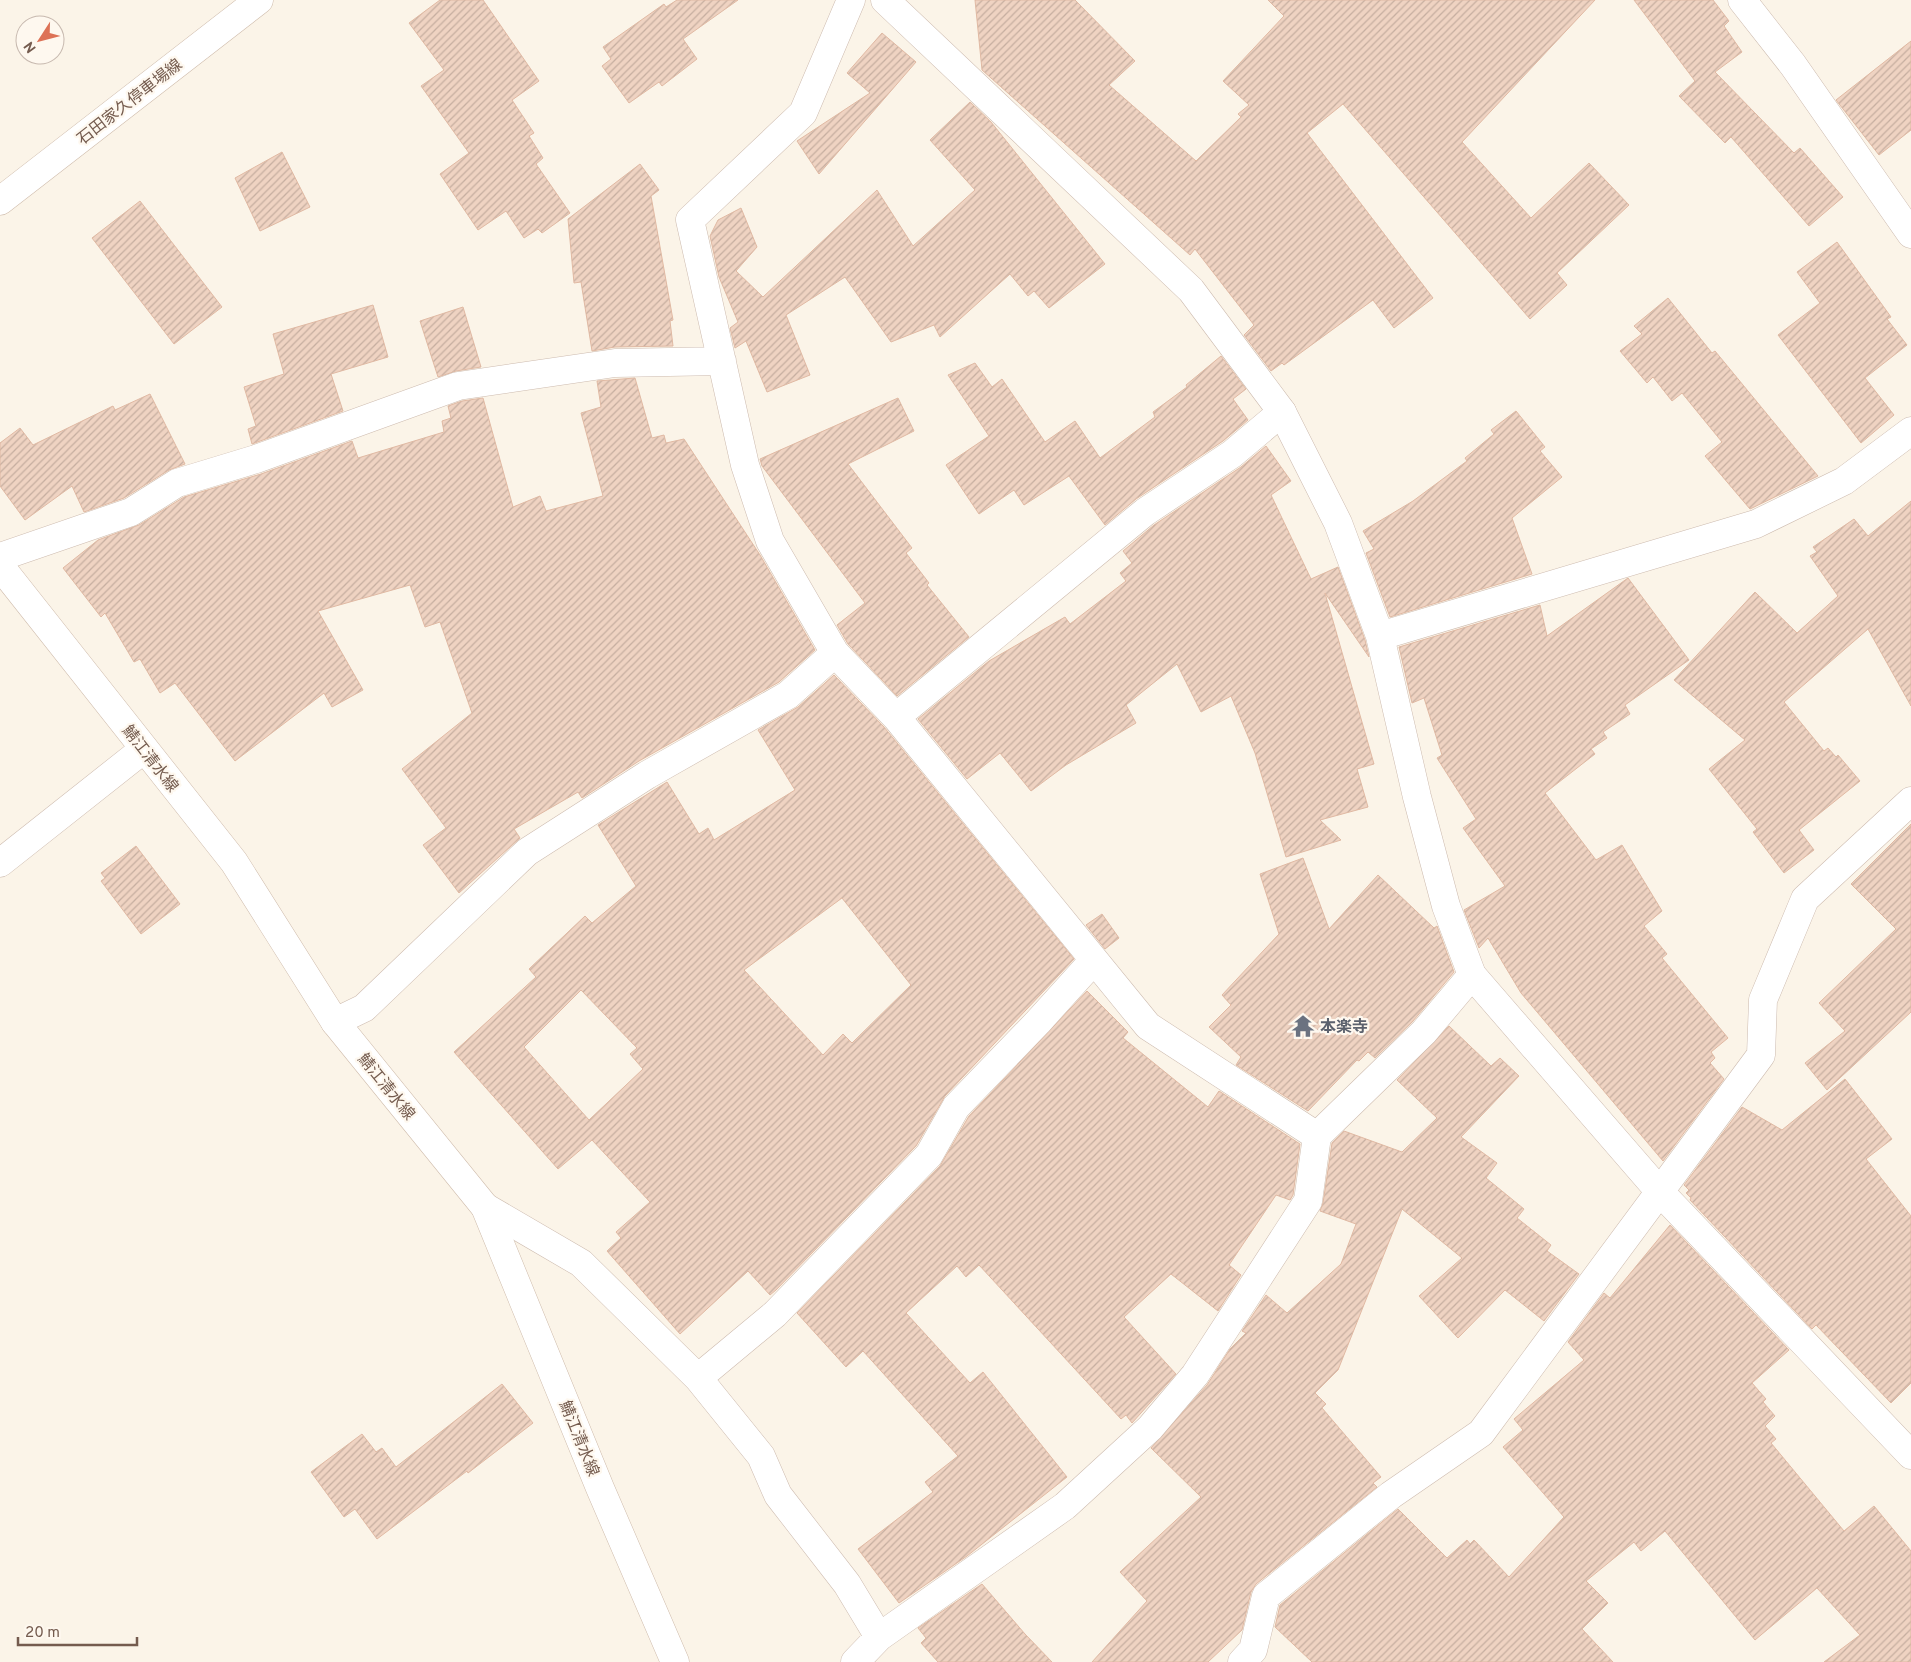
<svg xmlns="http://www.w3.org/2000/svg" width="1911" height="1662" font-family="Overpass,'Noto Sans JP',sans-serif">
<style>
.building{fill:url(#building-hatch);stroke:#e0b9a3;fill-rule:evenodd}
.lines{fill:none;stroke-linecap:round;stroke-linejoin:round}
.minor-casing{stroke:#cdbbaf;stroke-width:29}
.tertiary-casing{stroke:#cdbbaf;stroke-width:29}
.secondary-casing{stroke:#cfbcac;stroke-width:29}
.minor{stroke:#fff;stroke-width:28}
.tertiary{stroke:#fff;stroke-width:28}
.secondary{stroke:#fff;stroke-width:28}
.labels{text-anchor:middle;stroke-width:4.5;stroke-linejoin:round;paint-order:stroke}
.street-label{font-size:16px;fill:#745b4e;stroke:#fef8ef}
.worship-label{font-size:16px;font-weight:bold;fill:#5b616d;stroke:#fef8ef;text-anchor:start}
</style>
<defs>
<pattern id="building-hatch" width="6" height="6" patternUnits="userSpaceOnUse" patternTransform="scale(1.25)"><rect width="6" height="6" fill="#efd3c2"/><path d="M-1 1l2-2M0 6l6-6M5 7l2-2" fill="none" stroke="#c6aea0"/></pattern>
</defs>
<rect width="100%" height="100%" fill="#fbf4e8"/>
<!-- building -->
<path class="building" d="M440 0H483L539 81 512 100 534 133 529 136 543 158 536 164 570 213 542 233 538 229 524 238 506 211 478 230 440 174 469 153 421 86 444 70 409 23Z
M677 0H738L683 39 697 59 662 86 659 82 629 103 602 66 611 59 603 47 664 4 666 7Z
M975 0H1075L1135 61 1109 85 1196 161 1241 117 1238 114 1249 105 1223 81 1284 16 1268 0H1595L1462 142 1531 218 1589 163 1629 205 1557 273 1567 285 1530 319 1343 104 1307 133 1433 298 1394 328 1373 300 1284 365 1282 363 1271 371 1244 335 1254 325 1195 249 1190 255 982 70Z
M1634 0H1713L1729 21 1724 26 1742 52 1715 72 1794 153 1800 148 1843 197 1809 226 1731 137 1725 143 1679 96 1695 81Z
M882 33 916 62 819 174 797 141 870 93 847 73Z
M1911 41V130L1879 155 1836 100Z
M970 102 991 122 1105 264 1049 308 1034 291 1028 296 1010 274 940 337 934 325 891 342 845 277 786 315 810 375 767 392 746 341 735 348 730 328 738 322 719 277 710 236 718 220 741 208 757 247 736 271 763 297 877 190 913 246 975 190 930 140Z
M282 152 310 207 260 231 235 178Z
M640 164 659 190 651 196 673 320 670 321 673 346 615 347 592 351 581 282 574 283 568 219Z
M140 201 222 307 174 344 92 238Z
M1837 242 1891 317 1887 319 1907 345 1865 378 1894 415 1861 443 1778 335 1820 303 1797 272Z
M1668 298 1712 353 1715 351 1818 476 1750 509 1705 456 1722 442 1682 393 1672 401 1653 377 1647 383 1620 351 1642 334 1634 326Z
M373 305 388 357 331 374 343 411 252 444 248 429 256 426 244 387 284 374 273 334Z
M463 307 481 367 456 371 438 377 420 321Z
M1221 356 1246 389 1233 399 1248 420 1223 441 1136 499 1105 525 1069 476 1024 505 1014 490 979 514 946 465 989 436 948 375 975 363 992 387 1002 379 1045 442 1075 421 1100 458 1155 417 1153 412 1187 387 1186 385Z
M635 378 652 438 664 435 666 443 684 439 760 555 815 650 779 682 639 761 582 798 578 792 514 829 520 838 459 893 423 845 446 828 402 769 472 713 440 622 425 627 410 585 318 611 363 690 332 707 324 693 235 761 175 683 160 693 140 659 134 662 105 613 101 617 63 568 98 540 139 525 184 497 261 474 352 441 358 458 444 432 442 421 451 418 448 406 462 401 483 398 513 507 540 496 546 511 603 496 581 413 601 407 597 381Z
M150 394 185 464 169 470 124 498 84 512 72 486 25 520 0 486V443L20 428 33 445 113 406 115 410Z
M898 398 914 431 848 464 912 548 906 553 929 583 927 585 969 637 897 696 848 644 837 625 865 603 762 466 760 459Z
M1516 411 1545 447 1540 451 1562 477 1512 518 1532 574 1390 617 1366 553 1374 549 1363 531 1413 501 1467 461 1465 458 1494 434 1491 430Z
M1266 446 1291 481 1271 495 1311 579 1338 567 1365 640 1369 657 1325 593 1374 764 1357 769 1368 807 1320 820 1341 840 1286 857 1255 753 1231 696 1201 712 1177 664 1126 705 1136 723 1066 765 1031 791 1000 753 967 779 918 719 989 661 1065 617 1070 624 1126 581 1120 573 1132 563 1123 551 1154 525 1241 467Z
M1911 501V706L1868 629 1784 702 1824 751 1828 748 1836 757 1838 755 1860 781 1799 830 1814 850 1784 873 1753 832 1757 829 1709 769 1745 740 1674 680 1755 592 1797 633 1838 596 1810 556 1817 552 1813 547 1854 519 1868 536Z
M1628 578 1689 660 1625 705 1630 714 1603 732 1607 738 1591 749 1595 754 1545 793 1596 860 1622 845 1662 911 1644 926 1667 954 1662 958 1728 1038 1711 1052 1715 1058 1710 1063 1724 1079 1663 1161 1521 993 1488 938 1479 948 1464 910 1505 886 1463 828 1476 819 1437 758 1442 755 1424 698 1412 703 1399 647 1540 605 1547 636Z
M834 675 884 727 1074 959 945 1096 916 1146 776 1290 770 1295 748 1271 680 1334 607 1251 621 1238 616 1232 650 1202 592 1140 558 1169 454 1052 536 977 529 969 585 916 592 923 636 886 598 825 667 782 699 834 708 828 714 840 795 790 758 730 798 707ZM842 898 911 985 852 1043 843 1034 823 1055 744 970ZM581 990 637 1048 630 1054 643 1069 589 1120 524 1047Z
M1911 824V1012L1827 1090 1805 1063 1845 1031 1819 1003 1896 929 1851 884Z
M136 846 180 904 141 934 101 881 105 878 101 873Z
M1303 858 1329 929 1378 875 1434 928 1437 926 1454 972 1413 1021 1375 1058 1368 1052 1359 1061 1357 1060 1308 1111 1236 1065 1241 1057 1209 1027 1231 1005 1222 995 1279 934 1260 874Z
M1102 914 1119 938 1105 949 1086 925Z
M1087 991 1128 1032 1123 1038 1208 1107 1219 1091 1300 1144 1293 1195 1290 1200 1276 1195 1229 1265 1241 1275 1218 1311 1171 1274 1124 1317 1176 1374 1132 1423 1126 1415 1121 1419 979 1265 966 1277 957 1266 906 1313 970 1383 983 1372 1067 1477 967 1556 899 1603 858 1549 933 1492 925 1482 958 1456 863 1351 846 1367 797 1313 940 1166 969 1116Z
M1449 1026 1491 1066 1500 1058 1519 1076 1461 1137 1497 1163 1486 1178 1524 1209 1517 1218 1551 1245 1547 1251 1579 1274 1544 1321 1505 1290 1458 1338 1419 1296 1462 1258 1402 1209 1338 1370 1315 1393 1326 1404 1322 1408 1381 1477 1373 1483 1377 1487 1256 1584 1251 1592 1242 1630 1208 1662H1092L1147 1601 1120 1572 1201 1497 1151 1448 1207 1385 1230 1349 1246 1333 1242 1331 1266 1295 1287 1313 1341 1264 1356 1224 1320 1211 1323 1203 1332 1143 1344 1131 1402 1152 1437 1118 1397 1080Z
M1845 1079 1892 1139 1866 1159 1911 1216V1383L1891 1403 1816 1325 1812 1329 1690 1200 1691 1198 1686 1193 1689 1190 1684 1185 1742 1107 1782 1130Z
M1670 1225 1789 1350 1752 1383 1766 1399 1763 1402 1775 1416 1765 1426 1776 1439 1771 1443 1844 1531 1874 1506 1911 1551V1662H1824L1860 1635 1817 1588 1755 1640 1665 1531 1641 1551 1634 1542 1586 1581 1608 1603 1582 1629 1613 1662H1312L1275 1627 1280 1605 1398 1509 1447 1558 1467 1540 1470 1544 1474 1540 1509 1577 1564 1517 1503 1447 1523 1430 1514 1419 1584 1360 1568 1342 1604 1293 1610 1298Z
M502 1384 533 1423 468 1473 467 1471 377 1539 355 1509 344 1517 311 1472 362 1434 376 1452 382 1448 396 1467Z
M982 1584 1025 1634 1052 1662H938L921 1643 926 1638 918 1628Z"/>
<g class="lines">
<defs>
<path id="minor" d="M851 0 803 113 690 220 745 465 770 541 835 653 896 717 1148 1026 1317 1136
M1742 0 1793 65 1911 234
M0 557 131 512 177 483 256 459 458 386 615 363 722 361
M896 717 1145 512 1232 454 1282 412
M0 863 144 749
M335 1022 364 1008 527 852 647 775 788 695 835 653
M485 1207 581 1263 698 1378 761 1456 778 1495 847 1584 879 1637
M698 1378 775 1314 929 1155 956 1107 1038 1022 1094 960
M855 1662 879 1637 1065 1506 1150 1428 1195 1375 1308 1201 1317 1136 1424 1032 1472 975
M1242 1662 1253 1650 1266 1596 1391 1495 1481 1433 1761 1055 1763 1000 1805 899 1911 801"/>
<path id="tertiary" d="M885 0 1191 290 1282 412 1338 523 1380 636 1417 797 1446 906 1472 975 1661 1193 1911 1455
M1380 636 1756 524 1844 481 1911 431"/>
<path id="secondary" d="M0 201 259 0
M0 566 234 862 335 1022 485 1207 600 1488 675 1662"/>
</defs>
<!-- minor casing -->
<use href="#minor" class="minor-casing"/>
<!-- tertiary casing -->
<use href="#tertiary" class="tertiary-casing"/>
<!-- secondary casing -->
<use href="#secondary" class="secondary-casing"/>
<!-- minor -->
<use href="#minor" class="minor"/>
<!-- tertiary -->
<use href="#tertiary" class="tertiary"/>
<!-- secondary -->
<use href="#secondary" class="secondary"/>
</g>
<!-- icons -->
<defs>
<symbol id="temple-bare" viewBox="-9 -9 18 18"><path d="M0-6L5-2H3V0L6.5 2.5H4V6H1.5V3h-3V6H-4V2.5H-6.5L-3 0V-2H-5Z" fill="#6b7280" stroke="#fef8ef" stroke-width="2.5" paint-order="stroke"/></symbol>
</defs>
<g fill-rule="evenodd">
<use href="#temple-bare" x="1287" y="1010" width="32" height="32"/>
</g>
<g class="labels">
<!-- street labels -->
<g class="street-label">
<text transform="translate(129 101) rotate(-38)" y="6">石田家久停車場線</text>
<text transform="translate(151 758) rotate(52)" y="6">鯖江清水線</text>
<text transform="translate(387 1086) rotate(51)" y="6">鯖江清水線</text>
<text transform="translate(580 1438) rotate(68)" y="6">鯖江清水線</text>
</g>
<!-- worship labels -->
<g class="worship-label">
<text x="1320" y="1032">本楽寺</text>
</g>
</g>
<!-- north arrow -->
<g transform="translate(40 40) rotate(234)"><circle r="24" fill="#fef8ef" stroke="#c7b9af"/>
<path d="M0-4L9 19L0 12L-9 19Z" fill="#dd7256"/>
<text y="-8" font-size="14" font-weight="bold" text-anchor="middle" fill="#745b4e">N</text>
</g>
<!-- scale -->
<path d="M18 1637v8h119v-8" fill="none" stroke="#745b4e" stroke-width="2.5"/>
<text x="25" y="1637" font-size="15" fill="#745b4e" stroke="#fef8ef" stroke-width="4" paint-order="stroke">20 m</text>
</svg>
